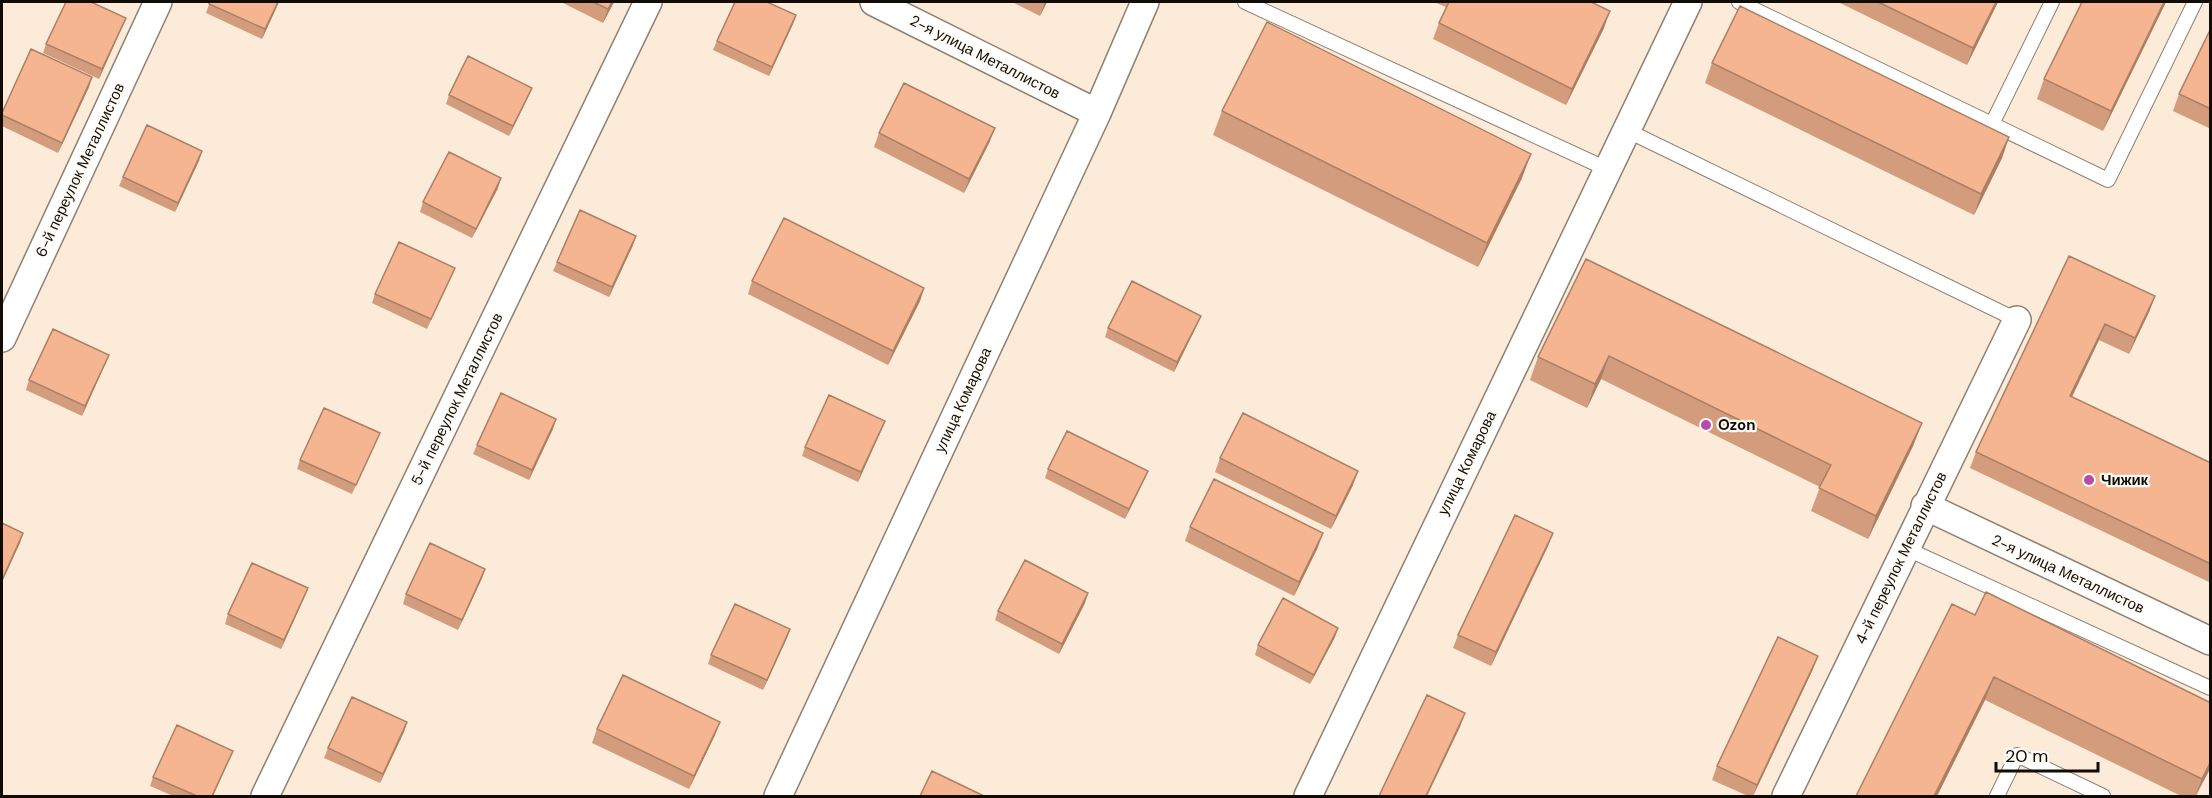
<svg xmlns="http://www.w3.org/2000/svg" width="2212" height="798" font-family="'DM Sans',sans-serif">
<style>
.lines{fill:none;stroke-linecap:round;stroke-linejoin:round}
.lane-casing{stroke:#8f8070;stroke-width:16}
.street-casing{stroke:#8f8070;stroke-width:30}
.lane{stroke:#fff;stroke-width:14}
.street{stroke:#fff;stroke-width:27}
.wall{fill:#d39c7c}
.shaded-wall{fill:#ac7f65}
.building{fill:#f5b590;stroke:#ac7f65;stroke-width:1.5}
.poi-dot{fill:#b84ba9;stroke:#fefbf7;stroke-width:2}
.labels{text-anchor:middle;stroke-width:4.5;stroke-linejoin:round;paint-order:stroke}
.street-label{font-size:15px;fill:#110c06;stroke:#fefbf7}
.poi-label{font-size:15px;font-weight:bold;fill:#110c06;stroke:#fefbf7;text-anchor:start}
</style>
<rect width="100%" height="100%" fill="#fcebd9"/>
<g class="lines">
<defs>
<path id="lane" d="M1245 2 1607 169
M1739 2 2108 180 2195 2
M1992 124 2052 2
M1626 130 2017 320
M1905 548 2210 688
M1997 796 2017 755 2103 796"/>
<path id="street" d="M874 2 1097 113
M2 338 158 2
M1925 506 2210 641
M265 796 648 2
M778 796 1097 113 1145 2
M1308 796 1688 2
M1786 796 2017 320"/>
</defs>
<!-- lane casing -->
<use href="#lane" class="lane-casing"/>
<!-- street casing -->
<use href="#street" class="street-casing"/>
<!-- lane -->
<use href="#lane" class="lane"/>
<!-- street -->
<use href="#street" class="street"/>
</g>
<!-- wall -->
<path class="wall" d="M210 2H279L262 39 206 13Z
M561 2H614L603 23Z
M1012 2H1047L1040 16Z
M1434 2H1591L1604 28 1566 105 1433 39 1439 23 1446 7Z
M1838 2H1998L1967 65Z
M2166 2 2103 131 2037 99 2044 79Z
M796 15 769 76 713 50 717 41Z
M126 18 99 79 43 53 46 44Z
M2211 28V129L2173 111 2179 94Z
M1712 63 2009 137 2002 158 1974 215 1705 83Z
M89 87 58 153 2 126V113Z
M449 95 528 97 509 136 446 104Z
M1222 111 1522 178 1478 267 1213 135Z
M879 133 990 141 964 193 874 147Z
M202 151 175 212 119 186 123 177Z
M498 188 472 238 420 212 423 202Z
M633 245 609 297 553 271 557 262Z
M2069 256 2155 296 2149 312 2129 354 2099 340 2072 397 2211 463V583L1970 468 1976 452Z
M1586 259 1922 423 1913 446 1868 539 1811 511 1820 487 1601 379 1587 408 1530 380 1538 357Z
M451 277 427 329 372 303 375 294Z
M752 281 924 288 920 301 888 365 748 294Z
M1197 325 1174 372 1105 337 1108 328Z
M109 355 82 416 26 390 29 380Z
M556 419 529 480 473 454 477 445Z
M885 421 858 482 802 456 805 447Z
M380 433 352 494 297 469 300 460Z
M1220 458 1353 485 1331 529 1215 472Z
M1048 469 1144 480 1125 519 1045 478Z
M1190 527 1318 547 1294 596 1185 541Z
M1553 533 1548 546 1491 666 1453 648 1458 635Z
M482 578 458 630 403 604 406 594Z
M304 598 281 649 225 624 228 614Z
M1085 603 1059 654 995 620 998 611Z
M1975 615 2211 703V767L2196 796H2181L1985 700 1937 796H1856Z
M790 629 763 690 708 664 711 655Z
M1335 637 1310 684 1255 655 1258 645Z
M1813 669 1753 796H1748L1712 780 1717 766Z
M407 722 380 783 324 758 328 748Z
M597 729 715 735 689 789 592 743Z
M229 760 213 796H173L150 786 153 777Z"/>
<!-- shaded-wall -->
<path class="shaded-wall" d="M278 2H279L262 39 265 29Z
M612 2H614L603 23 608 9Z
M1045 2H1047L1040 16Z
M1996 2H1998L1967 65 1973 48Z
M2164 2H2166L2103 131 2111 111Z
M1610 11 1604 28 1566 105 1572 89Z
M796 15 793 24 769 76 772 67Z
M126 18 122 27 99 79 102 69Z
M92 77 89 87 58 153 62 143Z
M532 88 528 97 509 136 513 126Z
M995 128 990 141 964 193 969 179Z
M2009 137 2002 158 1974 215 1981 194Z
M202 151 199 161 175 212 178 203Z
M1531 154 1522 178 1478 267 1487 243Z
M501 178 498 188 472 238 476 229Z
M636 236 633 245 609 297 612 287Z
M924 288 920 301 888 365 893 351Z
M2155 296 2149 312 2129 354 2135 338Z
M1201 316 1197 325 1174 372 1177 362Z
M2105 324 2099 340 2064 413 2070 396Z
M109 355 105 364 82 416 85 406Z
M1609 356 1601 379 1587 408 1595 384Z
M556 419 553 429 529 480 532 470Z
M885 421 881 431 858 482 861 472Z
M1922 423 1913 446 1868 539 1876 516Z
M1148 471 1144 480 1125 519 1129 509Z
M1358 471 1353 485 1331 529 1336 516Z
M23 533 20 543 2 582V580Z
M1323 533 1318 547 1294 596 1299 582Z
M1553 533 1548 546 1491 666 1496 652Z
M485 569 482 578 458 630 462 620Z
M308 588 304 598 281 649 284 640Z
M1088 593 1085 603 1059 654 1062 644Z
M1338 628 1335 637 1310 684 1314 675Z
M790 629 787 638 763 690 767 680Z
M1818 656 1813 669 1753 796 1757 785Z
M1994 677 1985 700 1937 796H1934Z
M1465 713 1460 727 1427 796H1426Z
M407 722 404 732 380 783 383 774Z
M720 722 715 735 689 789 694 776Z
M233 751 213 796H212Z
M2211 761V767L2195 796 2202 779Z"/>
<!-- building -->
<path class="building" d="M66 2H91L126 18 102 69 46 44Z
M210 2H278L265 29 209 4Z
M593 2H612L608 9Z
M735 2H767L796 15 772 67 717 41Z
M1449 2H1591L1610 11 1572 89 1439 23Z
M1878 2H1996L1973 48Z
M2082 2H2164L2111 111 2044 79Z
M1740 6 2009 137 1981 194 1712 63Z
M1267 22 1531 154 1487 243 1222 111Z
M2211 28V109L2179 94Z
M31 49 92 77 62 143 2 115V113Z
M468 56 532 88 513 126 449 95Z
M904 83 995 128 969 179 879 133Z
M147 125 202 151 178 203 123 177Z
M449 152 501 178 476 229 423 202Z
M580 210 636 236 612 287 557 262Z
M784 218 924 288 893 351 752 281Z
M399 242 455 268 431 319 375 294Z
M2069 256 2155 296 2135 338 2105 324 2070 396 2211 463V564L1976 452Z
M1586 259 1922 423 1876 516 1819 488 1831 465 1609 356 1595 384 1538 357Z
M1132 281 1201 316 1177 362 1108 328Z
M53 329 109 355 85 406 29 380Z
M501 393 556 419 532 470 477 445Z
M829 395 885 421 861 472 805 447Z
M324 408 380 433 356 485 300 460Z
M1243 413 1358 471 1336 516 1220 458Z
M1067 431 1148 471 1129 509 1048 469Z
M1214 479 1323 533 1299 582 1190 527Z
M1515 515 1553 533 1496 652 1458 635Z
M2 523 23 533 2 580Z
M430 543 485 569 462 620 406 594Z
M1025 560 1088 593 1062 644 998 611Z
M252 563 308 588 284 640 228 614Z
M1986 592 2211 703V761L2202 779 1994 677 1934 796H1856L1952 604 1975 615Z
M1283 598 1338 628 1314 675 1258 645Z
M735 604 790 629 767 680 711 655Z
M1778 637 1818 656 1757 785 1717 766Z
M623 675 720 722 694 776 597 729Z
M1427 695 1465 713 1426 796H1379Z
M352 697 407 722 383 774 328 748Z
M177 725 233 751 212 796H197L153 777Z
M932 771 984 796H920Z"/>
<!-- markers -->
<g class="poi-dot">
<circle cx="1706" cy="425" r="6"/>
<circle cx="2089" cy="480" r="6"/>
</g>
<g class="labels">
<!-- street labels -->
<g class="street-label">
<text transform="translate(985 57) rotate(27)" y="5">2-я улица Металлистов</text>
<text transform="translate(80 170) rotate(-65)" y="5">6-й переулок Металлистов</text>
<text transform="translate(457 399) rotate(-64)" y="5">5-й переулок Металлистов</text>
<text transform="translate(963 400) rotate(-65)" y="5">улица Комарова</text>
<text transform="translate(1467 463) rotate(-64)" y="5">улица Комарова</text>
<text transform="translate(1901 558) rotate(-64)" y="5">4-й переулок Металлистов</text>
<text transform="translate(2068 574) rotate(25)" y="5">2-я улица Металлистов</text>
</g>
<!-- poi labels -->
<g class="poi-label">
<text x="1718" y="430">Ozon</text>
<text x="2101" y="485">Чижик</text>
</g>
</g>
<!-- border -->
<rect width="2212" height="798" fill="none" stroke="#110c06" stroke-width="6"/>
<!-- scale -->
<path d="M1996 762v9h102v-9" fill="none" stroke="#110c06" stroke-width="3"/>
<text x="2005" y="762" font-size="18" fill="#110c06" stroke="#fefbf7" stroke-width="4.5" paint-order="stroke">20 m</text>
</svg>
